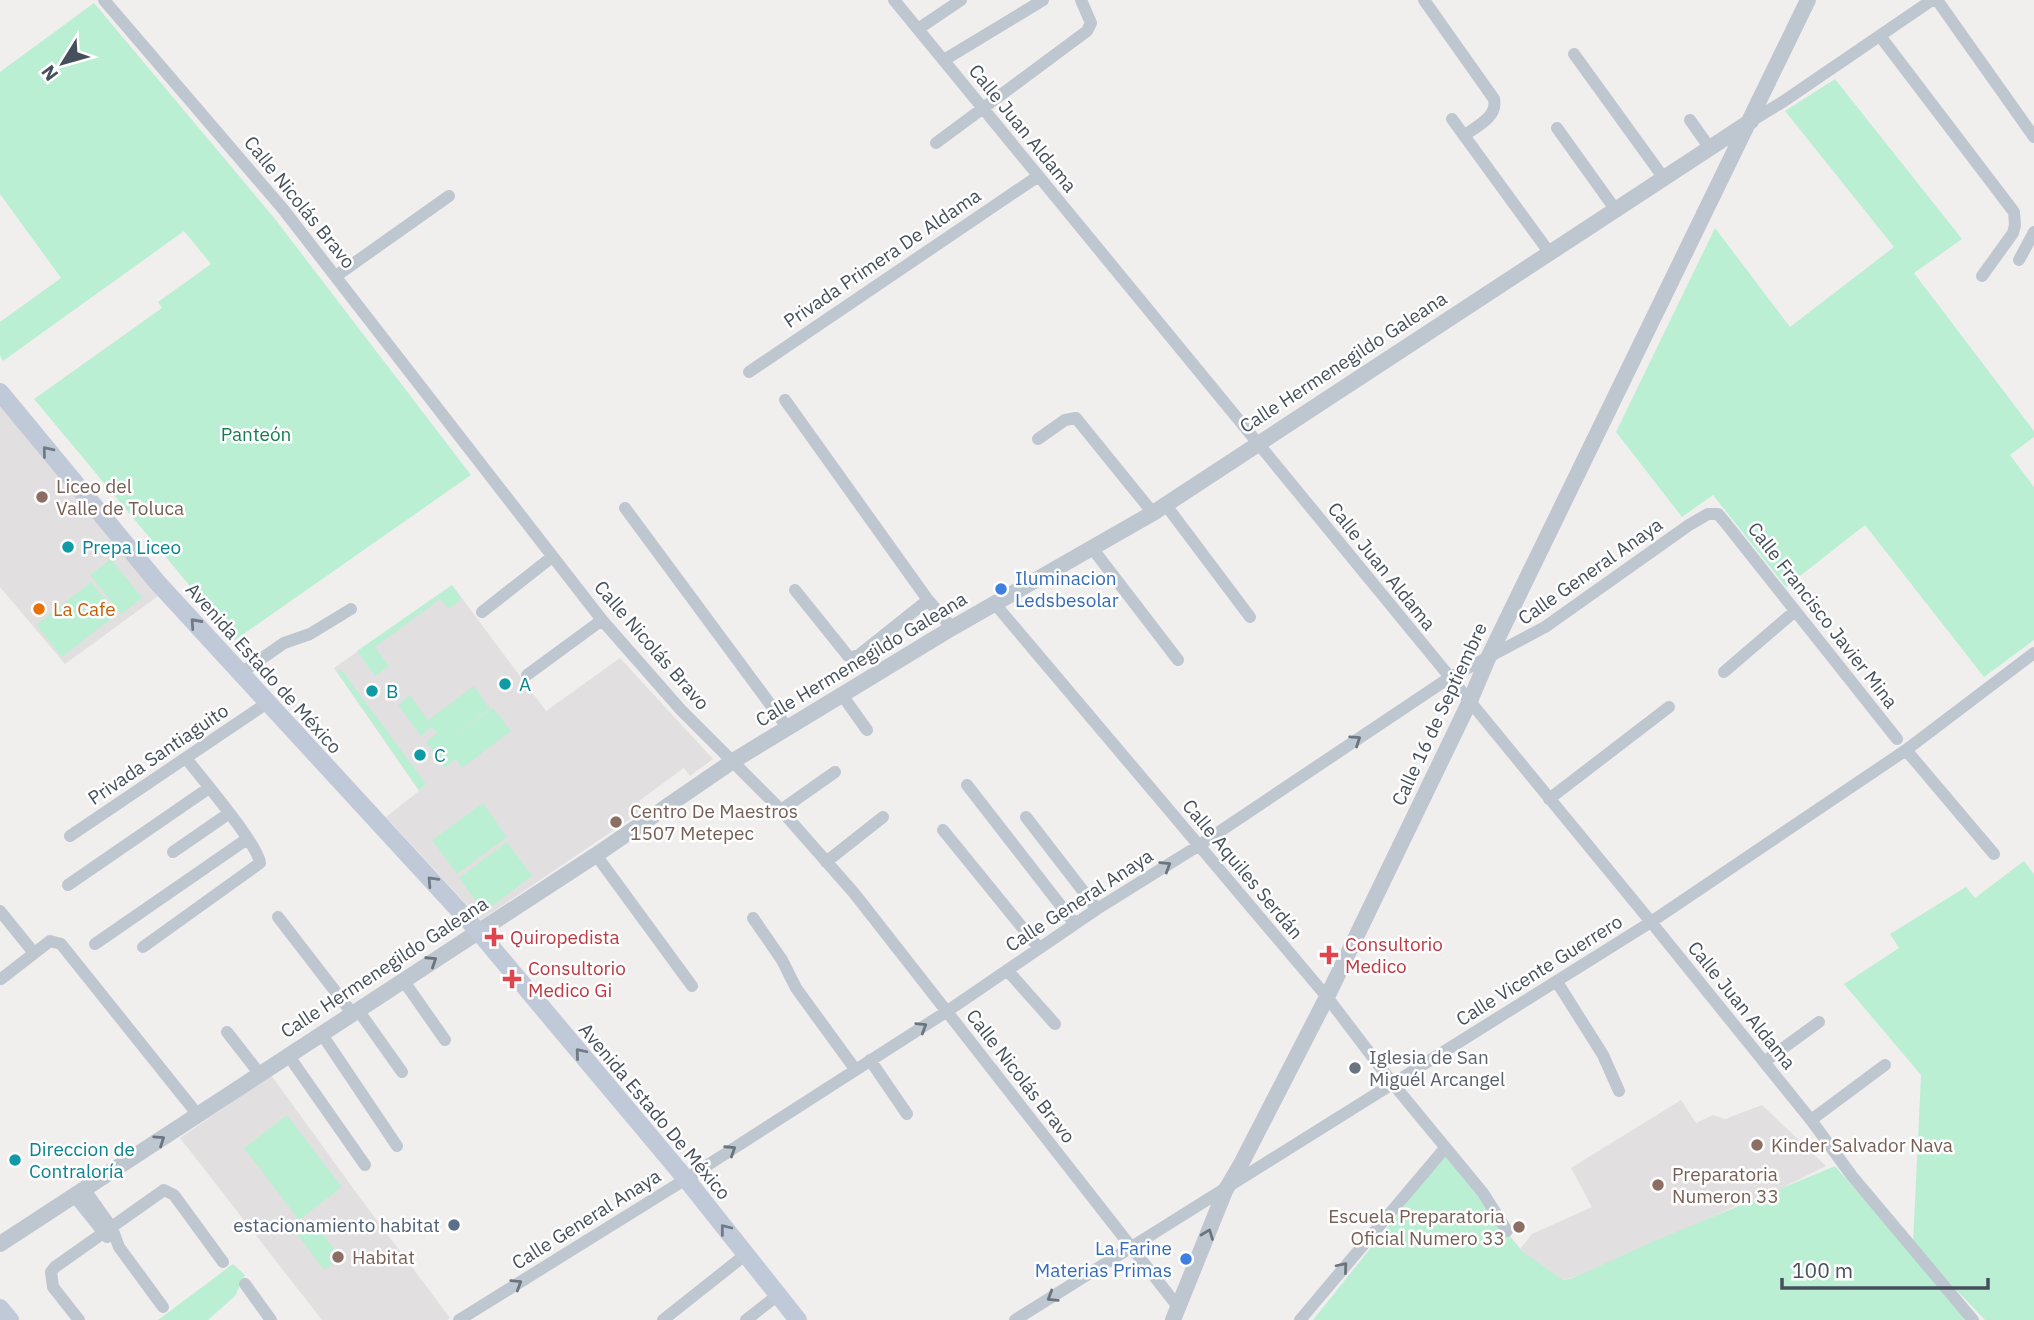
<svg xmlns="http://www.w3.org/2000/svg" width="2034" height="1320" font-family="'IBM Plex Sans',sans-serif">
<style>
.education{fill:#e2dfe0}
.green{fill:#bbefd4}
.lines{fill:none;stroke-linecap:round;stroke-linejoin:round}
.minor{stroke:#bec7d0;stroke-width:12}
.tertiary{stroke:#bec7d0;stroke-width:16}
.secondary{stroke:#c0c9d7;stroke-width:18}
.oneway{stroke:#717a87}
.oneway2{stroke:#6a747f}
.education-dot{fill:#8d6e63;stroke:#fff;stroke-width:2.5}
.culture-dot{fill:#0f9aa8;stroke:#fff;stroke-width:2.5}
.shop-dot{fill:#3f7fe0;stroke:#fff;stroke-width:2.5}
.food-dot{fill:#e8710a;stroke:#fff;stroke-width:2.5}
.health-dot{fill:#e0444e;stroke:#fff;stroke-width:2.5}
.worship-dot{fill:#6b7280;stroke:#fff;stroke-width:2.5}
.service-dot{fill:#5c6f8a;stroke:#fff;stroke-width:2.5}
.labels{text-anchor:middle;stroke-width:5;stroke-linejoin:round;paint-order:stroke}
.street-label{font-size:19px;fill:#46505c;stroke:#fff}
.park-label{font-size:19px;fill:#167e52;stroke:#fff}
.education-label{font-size:19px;fill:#785e54;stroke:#fff;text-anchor:start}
.culture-label{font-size:19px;fill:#0d838f;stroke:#fff;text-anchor:start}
.shop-label{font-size:19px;fill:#366cbe;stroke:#fff;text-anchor:start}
.food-label{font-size:19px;fill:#c56008;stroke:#fff;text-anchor:start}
.health-label{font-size:19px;fill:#be3a42;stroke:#fff;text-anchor:start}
.worship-label{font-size:19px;fill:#5b616d;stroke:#fff;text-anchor:start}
.service-label{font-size:19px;fill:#4e5e75;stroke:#fff;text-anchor:end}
</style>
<rect width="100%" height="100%" fill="#f1eeee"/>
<!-- education -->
<path class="education" d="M0 394 161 594 65 664 0 587Z
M452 585 546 711 620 658 713 759 690 776 684 768 639 801 645 809 481 920 386 817 419 791 334 668Z
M271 1075 358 1195 450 1318 447 1320H322L180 1138Z
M1681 1100 1696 1123 1713 1115 1725 1119 1762 1105 1826 1166 1748 1205 1746 1201 1598 1271 1563 1280 1547 1276 1520 1249 1532 1234 1592 1207 1571 1168Z"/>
<!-- green -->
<path class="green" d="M94 3 275 219 471 475 235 640 34 399 162 308 158 302 211 264 184 231 3 361 0 356V322L61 278 0 194V72Z
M1835 79 1962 239 1914 273 2034 431V437L2010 455 2034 487V640L1984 677 1865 525 1786 587 1713 495 1682 517 1616 432 1715 228 1790 327 1894 247 1785 111Z
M111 559 142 598 121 614 90 575Z
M91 582 117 614 62 657 36 625Z
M452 585 462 599 449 609 440 599 375 647 389 666 375 676 357 651Z
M341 669 426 784 419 790 337 672Z
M474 686 490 709 445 744 493 708 511 731 462 768 456 759 445 768 426 742 437 733 432 727 421 736 398 705 410 695 428 720Z
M483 803 507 837 457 874 432 840Z
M507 842 532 876 484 912 459 878Z
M2024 861 2034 874V1320H1985L1913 1244 1921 1075 1844 984 1899 948 1890 934 1966 887 1975 898Z
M287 1115 342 1187 299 1220 244 1148Z
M1445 1155 1522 1251 1563 1280 1573 1278 1652 1242 1835 1166 1921 1265 1973 1320H1313Z
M314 1222 341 1258 324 1270 297 1234Z
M233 1264 245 1275 235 1296 208 1320H158Z"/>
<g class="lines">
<!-- minor -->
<path class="minor" d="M104 0 283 209 602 620 681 710 781 810 854 893 1179 1308
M894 0 1651 922 1811 1120 1852 1176 1973 1320
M1424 0 1494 99C1498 117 1477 126 1465 135
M1937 0 2034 137
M918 29 961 0
M1880 36 2014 212 2015 225 2013 233 1982 276
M1574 54 1663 177
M944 60 1043 0
M1452 119 1549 252
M1690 120 1709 147
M1751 121 1784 101 1932 0
M1557 128 1615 209
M936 143 1087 31 1091 23 1081 0
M2019 260 2034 232
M336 276 449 196
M749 372 1037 177
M785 400 928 600 952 628
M1038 439 1065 420 1076 418 1153 513
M1165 504 1250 617
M625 508 787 727
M1092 548 1178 660
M795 590 848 656 852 657 859 655 928 600
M995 604 1327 997 1394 1085 1483 1193 1507 1231
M482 612 552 557
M1724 672 1795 611
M241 673 284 643 310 634 351 609
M527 675 602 620
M842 695 867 730
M1906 750 1994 854
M967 785 1075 924
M1549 799 1669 707
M781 810 835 772
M1026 817 1097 909
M943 830 1039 948
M70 836 267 703
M173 852 228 814
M596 855 692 986
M826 862 883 817
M68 885 209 788
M0 911 34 953
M278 917 352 1013
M753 918 782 960 796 988 855 1069
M95 944 247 839
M143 947 260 863C258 844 201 778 186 758
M1007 970 1055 1024
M1 979 50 941 61 944 198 1115
M403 980 445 1040
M1557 982 1603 1055 1619 1091
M358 1010 402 1072
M227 1032 259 1073
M321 1033 397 1146
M288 1055 365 1165
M870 1060 907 1114
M1764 1062 1819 1022
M1811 1120 1885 1065
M85 1190 112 1228 119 1247 163 1307
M75 1197 107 1237
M245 1284 271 1320
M79 1320 53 1287 51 1272 55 1267 164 1190 174 1195 223 1262
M459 1320 686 1179 946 1012 1097 909 1198 846 1449 678 1545 627 1689 525 1708 514H1718L1724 521 1897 739
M663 1320 745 1255
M746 1320 778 1295
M1015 1320 1651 922 1906 750 2034 653
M1300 1320 1445 1148"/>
<!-- tertiary -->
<path class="tertiary" d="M0 1244 596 855 733 761 952 628 1153 513 1751 121
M1173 1320 1225 1191 1241 1164 1327 997 1469 703 1489 656 1808 0"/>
<!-- secondary -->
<path class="secondary" d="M0 392 157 582 478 931 686 1179 798 1320
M0 1308 10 1320"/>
</g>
<!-- one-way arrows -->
<defs><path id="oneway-chevron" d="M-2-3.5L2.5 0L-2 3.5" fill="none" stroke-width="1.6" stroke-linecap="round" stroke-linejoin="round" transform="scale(1.75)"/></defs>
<g class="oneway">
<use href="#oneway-chevron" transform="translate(47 451) rotate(-129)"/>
<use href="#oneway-chevron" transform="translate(195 623) rotate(-132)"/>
<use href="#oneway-chevron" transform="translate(432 881) rotate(-133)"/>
<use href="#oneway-chevron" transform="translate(580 1053) rotate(-130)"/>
<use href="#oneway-chevron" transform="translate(725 1229) rotate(-128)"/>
</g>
<g class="oneway2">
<use href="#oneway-chevron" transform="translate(1356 740) rotate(-34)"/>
<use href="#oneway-chevron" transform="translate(1166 866) rotate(-32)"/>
<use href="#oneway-chevron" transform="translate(432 961) rotate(-33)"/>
<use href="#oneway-chevron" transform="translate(922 1027) rotate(-32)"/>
<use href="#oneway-chevron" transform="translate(160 1140) rotate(-34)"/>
<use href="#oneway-chevron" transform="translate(731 1150) rotate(-33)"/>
<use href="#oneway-chevron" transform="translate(1208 1234) rotate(-69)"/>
<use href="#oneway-chevron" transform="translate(1343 1267) rotate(-50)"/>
<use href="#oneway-chevron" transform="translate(517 1284) rotate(-32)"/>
<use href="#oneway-chevron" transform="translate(1052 1297) rotate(148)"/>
</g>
<!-- markers -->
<g class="education-dot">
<circle cx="42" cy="497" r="7"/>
<circle cx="616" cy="822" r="7"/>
<circle cx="1757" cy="1145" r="7"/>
<circle cx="1658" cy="1185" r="7"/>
<circle cx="1519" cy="1227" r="7"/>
<circle cx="338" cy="1257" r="7"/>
</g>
<g class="culture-dot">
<circle cx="68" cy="547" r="7"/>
<circle cx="505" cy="684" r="7"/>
<circle cx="372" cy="691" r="7"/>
<circle cx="420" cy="755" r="7"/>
<circle cx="15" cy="1160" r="7"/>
</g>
<g class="shop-dot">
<circle cx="1001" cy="589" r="7"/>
<circle cx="1186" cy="1259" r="7"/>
</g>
<circle class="food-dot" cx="39" cy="609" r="7"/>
<g class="health-dot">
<path d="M490.5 926.5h7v7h7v7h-7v7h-7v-7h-7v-7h7z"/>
<path d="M1325.5 944.5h7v7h7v7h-7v7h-7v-7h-7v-7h7z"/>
<path d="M508.5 968.5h7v7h7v7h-7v7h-7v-7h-7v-7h7z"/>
</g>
<circle class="worship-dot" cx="1355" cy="1068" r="7"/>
<circle class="service-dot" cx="454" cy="1225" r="7"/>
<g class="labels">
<!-- street labels -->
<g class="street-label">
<text transform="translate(1023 128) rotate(51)" y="7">Calle Juan Aldama</text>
<text transform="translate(300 202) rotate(51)" y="7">Calle Nicolás Bravo</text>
<text transform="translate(882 258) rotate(-34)" y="7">Privada Primera De Aldama</text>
<text transform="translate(1343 362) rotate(-33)" y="7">Calle Hermenegildo Galeana</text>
<text transform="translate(1382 566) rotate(51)" y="7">Calle Juan Aldama</text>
<text transform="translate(1590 571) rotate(-35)" y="7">Calle General Anaya</text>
<text transform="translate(1823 615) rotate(52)" y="7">Calle Francisco Javier Mina</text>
<text transform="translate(652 645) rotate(49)" y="7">Calle Nicolás Bravo</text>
<text transform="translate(861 659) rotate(-31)" y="7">Calle Hermenegildo Galeana</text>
<text transform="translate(264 668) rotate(48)" y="7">Avenida Estado de México</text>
<text transform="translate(1439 714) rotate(-65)" y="7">Calle 16 de Septiembre</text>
<text transform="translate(158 754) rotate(-34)" y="7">Privada Santiaguito</text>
<text transform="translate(1243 869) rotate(50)" y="7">Calle Aquiles Serdán</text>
<text transform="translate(1079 900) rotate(-33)" y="7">Calle General Anaya</text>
<text transform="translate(384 967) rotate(-33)" y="7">Calle Hermenegildo Galeana</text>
<text transform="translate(1539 970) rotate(-32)" y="7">Calle Vicente Guerrero</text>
<text transform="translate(1742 1005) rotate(51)" y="7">Calle Juan Aldama</text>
<text transform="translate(1021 1076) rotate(52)" y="7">Calle Nicolás Bravo</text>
<text transform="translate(655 1111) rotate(50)" y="7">Avenida Estado De México</text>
<text transform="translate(586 1219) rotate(-32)" y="7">Calle General Anaya</text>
</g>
<!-- park labels -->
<g class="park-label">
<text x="256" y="441">Panteón</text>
</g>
<!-- education labels -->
<g class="education-label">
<text x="56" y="493">Liceo del<tspan x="56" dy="22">Valle de Toluca</tspan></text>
<text x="630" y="818">Centro De Maestros<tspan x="630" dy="22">1507 Metepec</tspan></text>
<text x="1771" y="1152">Kinder Salvador Nava</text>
<text x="1672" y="1181">Preparatoria<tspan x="1672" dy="22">Numeron 33</tspan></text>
<text x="1505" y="1223" text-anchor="end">Escuela Preparatoria<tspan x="1505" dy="22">Oficial Numero 33</tspan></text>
<text x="352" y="1264">Habitat</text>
</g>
<!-- culture labels -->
<g class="culture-label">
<text x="82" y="554">Prepa Liceo</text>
<text x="519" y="691">A</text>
<text x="386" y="698">B</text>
<text x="434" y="762">C</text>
<text x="29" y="1156">Direccion de<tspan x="29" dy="22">Contraloría</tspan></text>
</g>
<!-- shop labels -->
<g class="shop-label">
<text x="1015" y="585">Iluminacion<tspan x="1015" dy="22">Ledsbesolar</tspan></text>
<text x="1172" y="1255" text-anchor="end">La Farine<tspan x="1172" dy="22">Materias Primas</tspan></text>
</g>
<!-- food labels -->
<g class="food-label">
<text x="53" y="616">La Cafe</text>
</g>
<!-- health labels -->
<g class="health-label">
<text x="510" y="944">Quiropedista</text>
<text x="1345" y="951">Consultorio<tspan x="1345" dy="22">Medico</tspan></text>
<text x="528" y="975">Consultorio<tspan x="528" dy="22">Medico Gi</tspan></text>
</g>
<!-- worship labels -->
<g class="worship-label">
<text x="1369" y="1064">Iglesia de San<tspan x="1369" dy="22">Miguél Arcangel</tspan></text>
</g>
<!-- service labels -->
<g class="service-label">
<text x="440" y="1232">estacionamiento habitat</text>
</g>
</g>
<!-- north arrow -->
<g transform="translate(63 63) rotate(233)" stroke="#ffffff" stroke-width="5" paint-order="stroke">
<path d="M0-5L12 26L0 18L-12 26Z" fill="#46505c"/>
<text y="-10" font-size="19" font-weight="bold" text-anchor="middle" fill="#46505c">N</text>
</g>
<!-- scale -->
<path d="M1782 1278v10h206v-10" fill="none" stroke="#46505c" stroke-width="3.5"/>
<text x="1792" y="1278" font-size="21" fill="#46505c" stroke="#ffffff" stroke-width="5" paint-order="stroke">100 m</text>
</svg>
